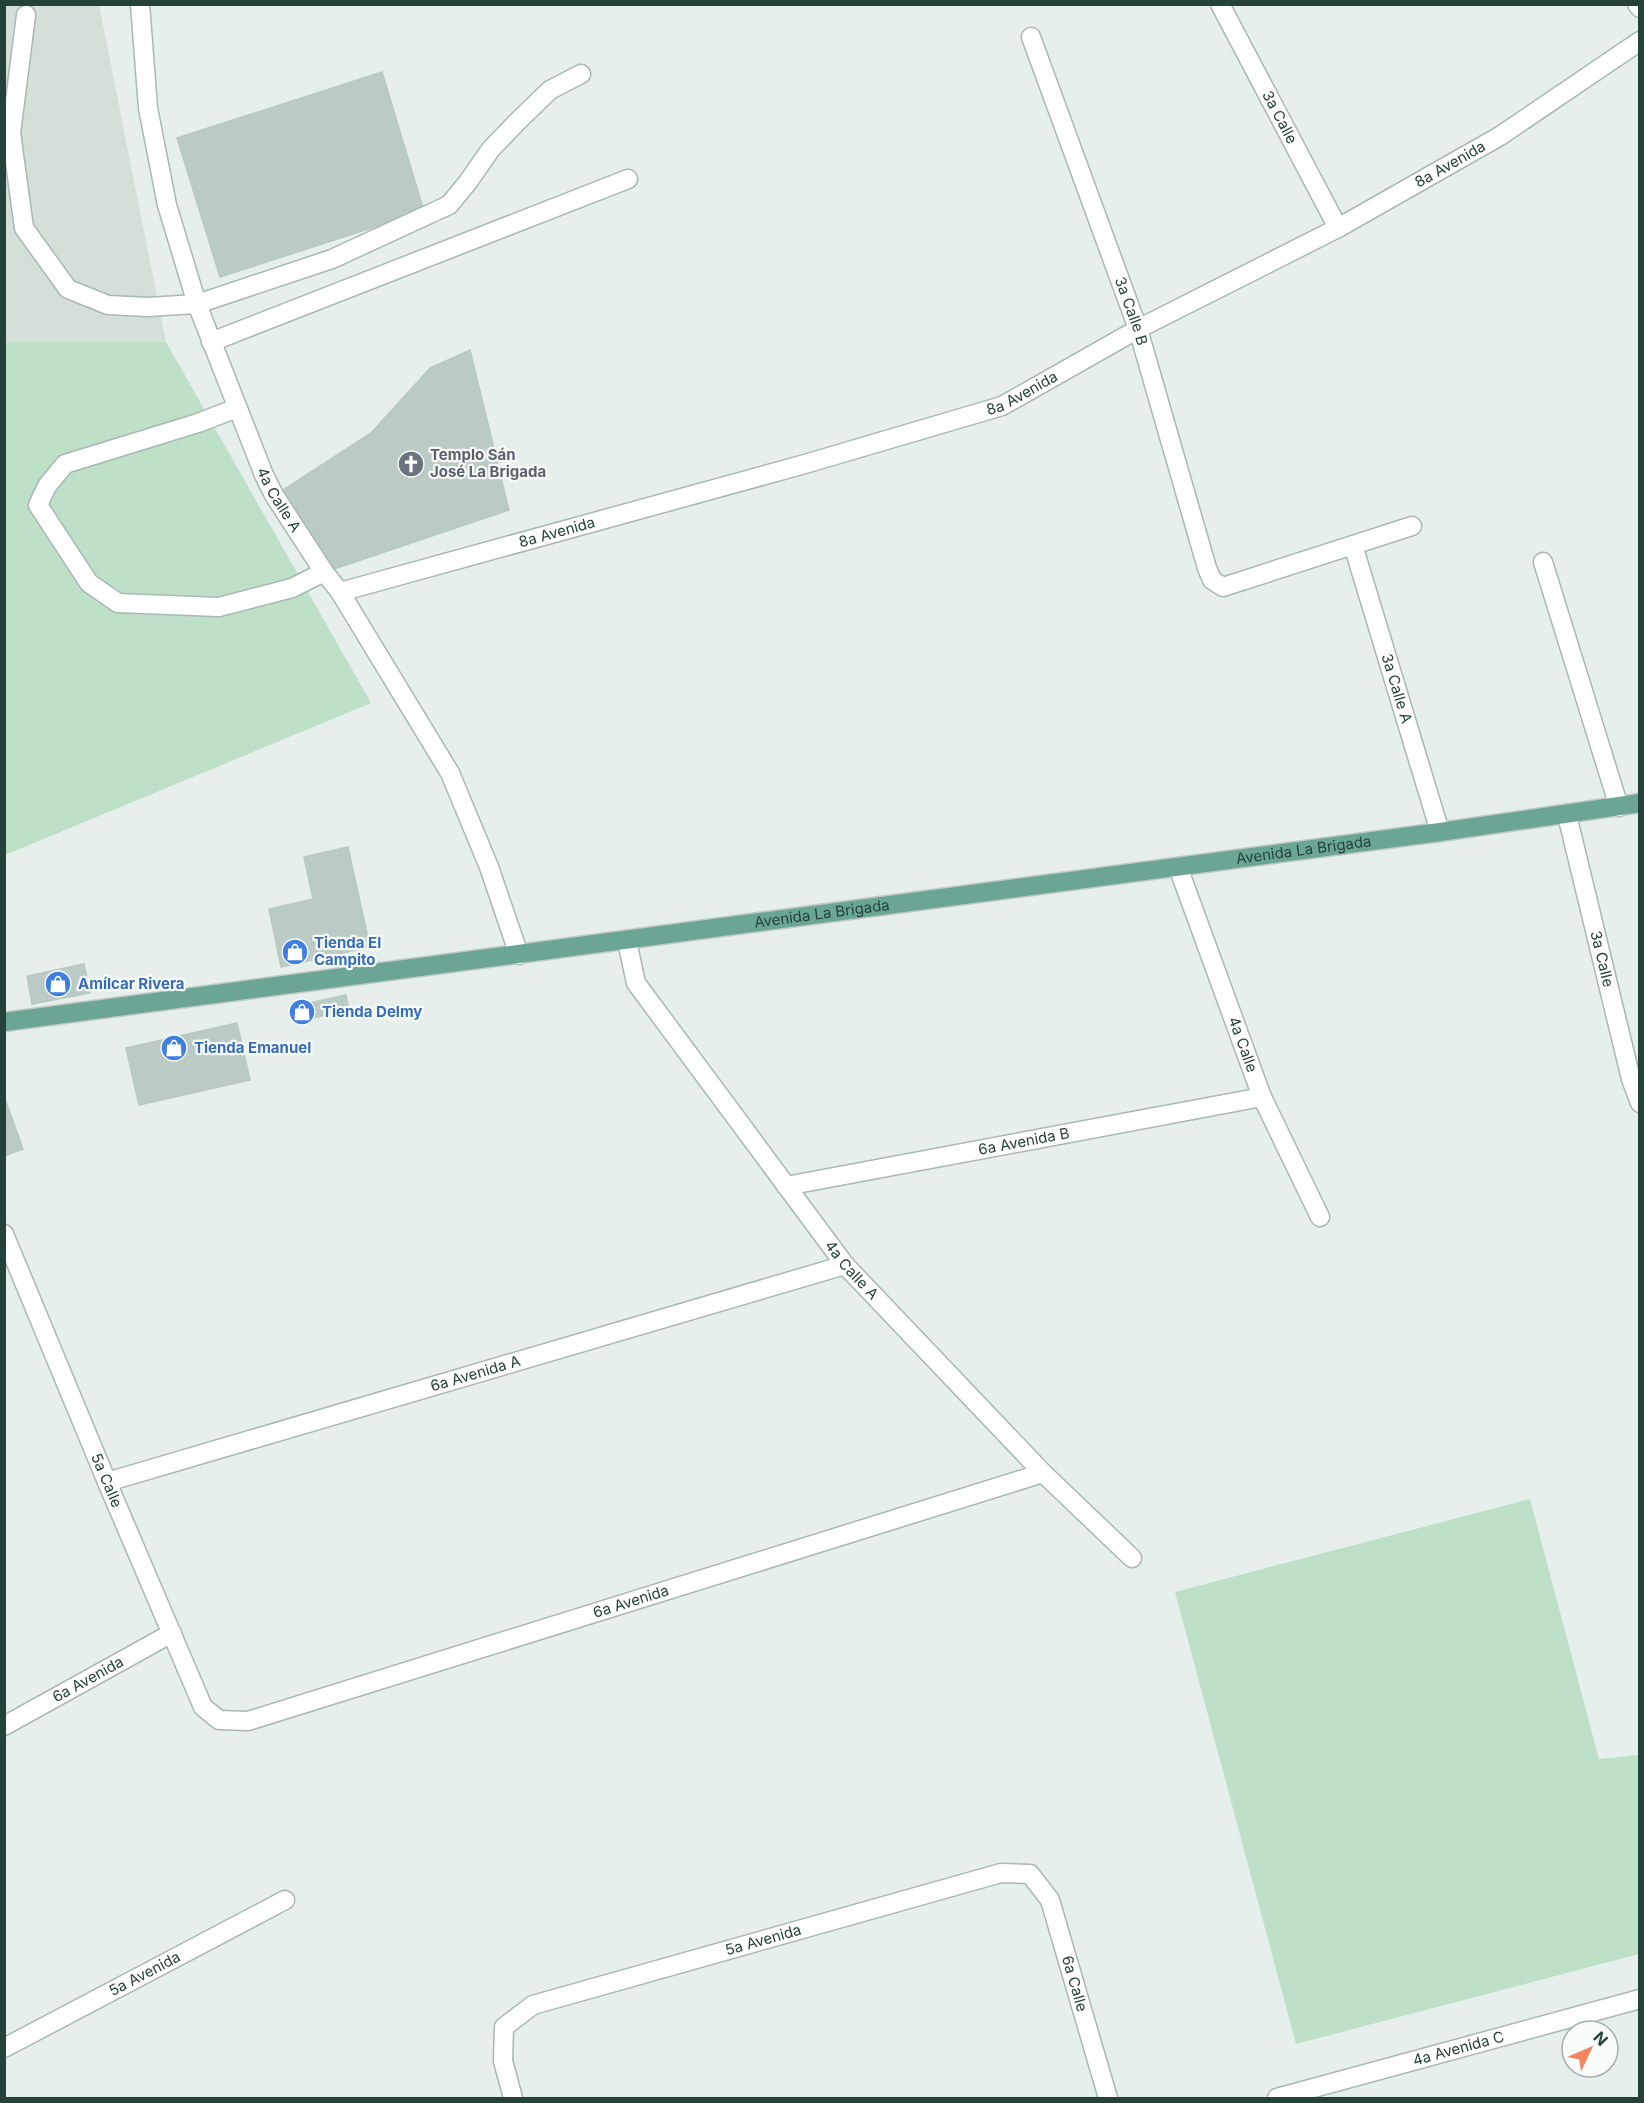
<svg xmlns="http://www.w3.org/2000/svg" width="1644" height="2103" font-family="Inter,sans-serif">
<style>
.built{fill:#d4dfda}
.green{fill:#bfe0c8}
.building{fill:#bbcac4;stroke:#b8c9c2;stroke-width:1.5}
.lines{fill:none;stroke-linecap:round;stroke-linejoin:round}
.minor-casing{stroke:#a8b8b2;stroke-width:21}
.major-casing{stroke:#c2cac8;stroke-width:21}
.minor{stroke:#fff;stroke-width:18}
.major{stroke:#6aa596;stroke-width:18}
.labels{text-anchor:middle;stroke-width:4.5;stroke-linejoin:round;paint-order:stroke}
.street-label{font-size:15px;fill:#24423a;stroke:#f7fbf9}
.worship-label{font-size:15px;font-weight:bold;fill:#5b616d;stroke:#f7fbf9;text-anchor:start}
.shop-label{font-size:15px;font-weight:bold;fill:#366cbe;stroke:#f7fbf9;text-anchor:start}
</style>
<rect width="100%" height="100%" fill="#e6efeb"/>
<!-- built -->
<path class="built" d="M5 5H99L166 342H5Z"/>
<!-- green -->
<path class="green" d="M5 342H166L371 703 5 855Z
M1530 1499 1599 1759 1639 1755V1954L1296 2044 1175 1592Z"/>
<!-- building -->
<path class="building" d="M382 72 424 211 220 277 177 138Z
M470 350 509 510 328 571 277 494 371 433 430 368Z
M348 847 370 947 281 967 269 909 313 899 304 857Z
M84 964 90 993 32 1004 27 976Z
M346 995 349 1010 299 1021 295 1006Z
M237 1023 250 1080 139 1105 126 1048Z
M4 1096 23 1149 4 1156Z"/>
<g class="lines">
<defs>
<g id="minor">
<path id="s1" d="M140 4 148 108 167 205 197 304 264 475 274 495 324 572 340 592 450 773 489 867 519 955"/>
<path id="s2" d="M1220 4 1338 228"/>
<path d="M1637 4 1640 8"/>
<path d="M26 15 11 133 24 228 68 289 108 305 148 307 197 304 332 259 449 205 468 182 491 149 519 120 550 90 581 74"/>
<path id="s3" d="M1031 37 1138 329 1207 568 1212 580 1223 587 1412 526"/>
<path d="M211 342 628 179"/>
<path d="M237 408 198 423 65 464 47 486 38 505 89 583 118 603 219 607 292 588 324 572"/>
<path id="s4" d="M1353 545 1440 832"/>
<path d="M1543 562 1619 807"/>
<path id="s5" d="M340 592 805 464 1002 406 1138 329 1338 228 1500 136 1640 41"/>
<path id="s6" d="M1567 815 1631 1079 1640 1103"/>
<path id="s7" d="M1178 867 1262 1097 1320 1217"/>
<path id="s8" d="M627 941 636 983 845 1265 1043 1473 1132 1558"/>
<path id="s9" d="M786 1186 1262 1097"/>
<path id="s10" d="M4 1234 107 1482 203 1707 219 1720 248 1721 1043 1473"/>
<path id="s11" d="M107 1482 845 1265"/>
<path id="s12" d="M4 1726 172 1633"/>
<path id="s13" d="M4 2048 285 1900"/>
<path id="s14" d="M513 2098 503 2061 504 2027 533 2005 1001 1873 1030 1874 1050 1900 1108 2098"/>
<path id="s15" d="M1277 2098 1640 1999"/>
</g>
<g id="major">
<path id="s16" d="M4 1022 1440 832 1640 803"/>
</g>
</defs>
<!-- minor casing -->
<use href="#minor" class="minor-casing"/>
<!-- major casing -->
<use href="#major" class="major-casing"/>
<!-- minor -->
<use href="#minor" class="minor"/>
<!-- major -->
<use href="#major" class="major"/>
</g>
<!-- icons -->
<defs>
<symbol id="church-disc" viewBox="-11 -11 22 22"><circle r="9.5" fill="#6b7280" stroke="#f7fbf9"/><path d="M-1.2-6h2.4v3.5h3.3v2.4h-3.3V6h-2.4V-.1h-3.3v-2.4h3.3Z" fill="#fff"/></symbol>
<symbol id="shop-disc" viewBox="-11 -11 22 22"><circle r="9.5" fill="#3f7fe0" stroke="#f7fbf9"/><path d="M-5-2.5h2.3a2.7 3.5 0 0 1 5.4 0H5L5.5 6h-11ZM-1.5-2.5h3a1.5 2.3 0 0 0-3 0Z" fill="#fff"/></symbol>
</defs>
<g fill-rule="evenodd">
<use href="#church-disc" x="396" y="449" width="30" height="30"/>
<use href="#shop-disc" x="280" y="937" width="30" height="30"/>
<use href="#shop-disc" x="43" y="969" width="30" height="30"/>
<use href="#shop-disc" x="287" y="997" width="30" height="30"/>
<use href="#shop-disc" x="159" y="1033" width="30" height="30"/>
</g>
<g class="labels">
<!-- street labels -->
<g class="street-label">
<text dy="5" stroke="none"><textPath href="#s2" startOffset="128">3a Calle</textPath></text>
<text dy="5" stroke="none"><textPath href="#s5" startOffset="1197">8a Avenida</textPath></text>
<text dy="5" stroke="none"><textPath href="#s3" startOffset="292">3a Calle B</textPath></text>
<text dy="5" stroke="none"><textPath href="#s5" startOffset="711">8a Avenida</textPath></text>
<text dy="5" stroke="none"><textPath href="#s1" startOffset="519">4a Calle A</textPath></text>
<text dy="5" stroke="none"><textPath href="#s5" startOffset="225">8a Avenida</textPath></text>
<text dy="5" stroke="none"><textPath href="#s4" startOffset="150">3a Calle A</textPath></text>
<text dy="5" stroke="none"><textPath href="#s16" startOffset="1311">Avenida La Brigada</textPath></text>
<text dy="5" stroke="none"><textPath href="#s16" startOffset="825">Avenida La Brigada</textPath></text>
<text dy="5" stroke="none"><textPath href="#s6" startOffset="148">3a Calle</textPath></text>
<text dy="5" stroke="none"><textPath href="#s7" startOffset="189">4a Calle</textPath></text>
<text dy="5" stroke="none"><textPath href="#s9" startOffset="242">6a Avenida B</textPath></text>
<text dy="5" stroke="none"><textPath href="#s8" startOffset="402">4a Calle A</textPath></text>
<text dy="5" stroke="none"><textPath href="#s11" startOffset="384">6a Avenida A</textPath></text>
<text dy="5" stroke="none"><textPath href="#s10" startOffset="267">5a Calle</textPath></text>
<text dy="5" stroke="none"><textPath href="#s10" startOffset="964">6a Avenida</textPath></text>
<text dy="5" stroke="none"><textPath href="#s12" startOffset="96">6a Avenida</textPath></text>
<text dy="5" stroke="none"><textPath href="#s14" startOffset="348">5a Avenida</textPath></text>
<text dy="5" stroke="none"><textPath href="#s13" startOffset="159">5a Avenida</textPath></text>
<text dy="5" stroke="none"><textPath href="#s14" startOffset="744">6a Calle</textPath></text>
<text dy="5" stroke="none"><textPath href="#s15" startOffset="188">4a Avenida C</textPath></text>
</g>
<!-- worship labels -->
<g class="worship-label">
<text x="430" y="460">Templo Sán<tspan x="430" dy="17">José La Brigada</tspan></text>
</g>
<!-- shop labels -->
<g class="shop-label">
<text x="314" y="948">Tienda El<tspan x="314" dy="17">Campito</tspan></text>
<text x="78" y="989">Amílcar Rivera</text>
<text x="322" y="1017">Tienda Delmy</text>
<text x="194" y="1053">Tienda Emanuel</text>
</g>
</g>
<!-- border -->
<rect width="1644" height="2103" fill="none" stroke="#24423a" stroke-width="12"/>
<!-- north arrow -->
<g transform="translate(1590 2049) rotate(46)"><circle r="28" fill="#f7fbf9" stroke="#a3b1ad" stroke-width="1.5"/>
<path d="M0-4.5L10 22L0 15L-10 22Z" fill="#f4845f"/>
<text y="-9" font-size="16" font-weight="bold" text-anchor="middle" fill="#24423a">N</text>
</g>
</svg>
